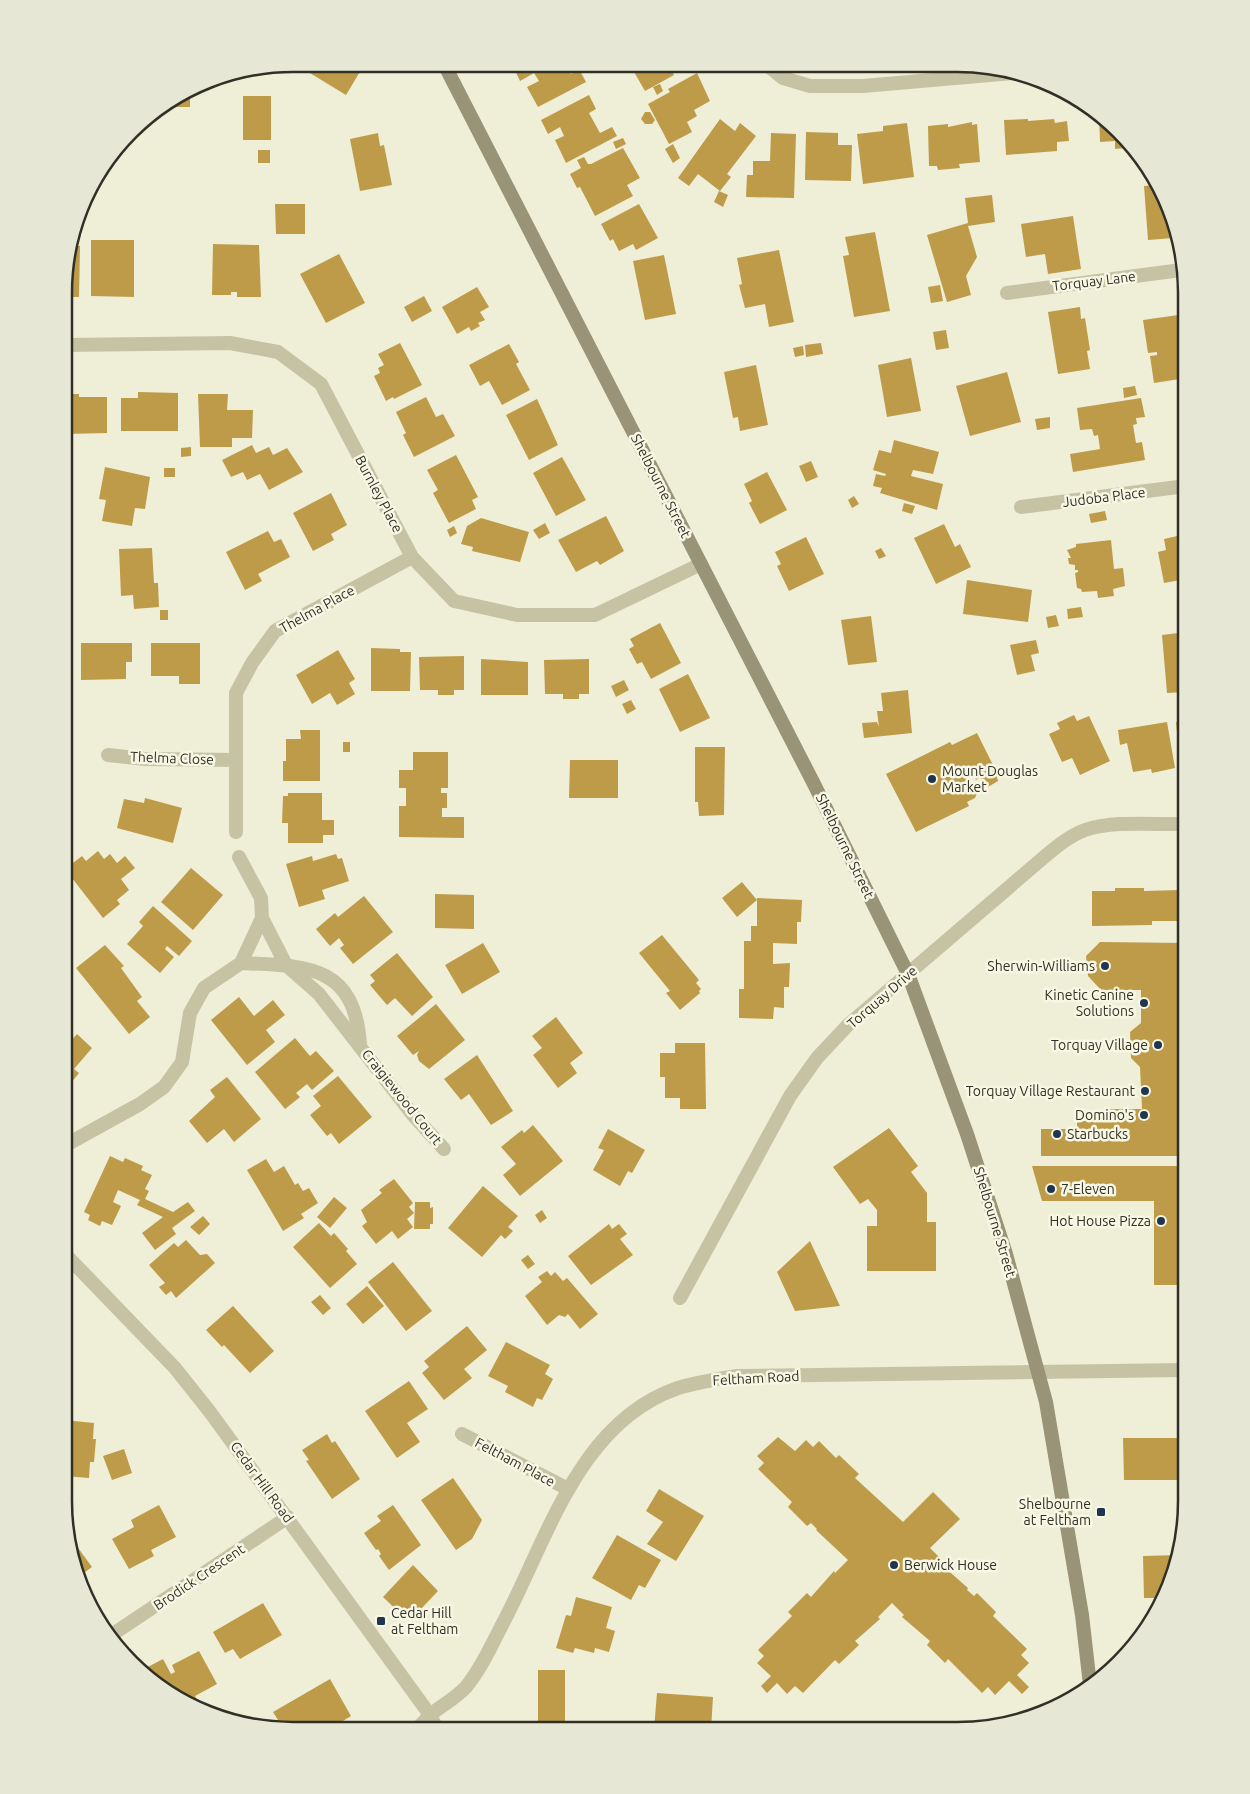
<svg xmlns="http://www.w3.org/2000/svg" width="1250" height="1794" font-family="Ubuntu,sans-serif">
<style>
.building{fill:#be9b48}
.lines{fill:none;stroke-linecap:round;stroke-linejoin:round}
.minor{stroke:#c6c3a5;stroke-width:14}
.tertiary{stroke:#c6c3a5;stroke-width:14}
.secondary{stroke:#999377;stroke-width:14}
.poi-dot{fill:#1f3651;stroke:#f7f7e4;stroke-width:2}
.labels{text-anchor:middle;stroke-width:5;stroke-linejoin:round;paint-order:stroke}
.street-label{font-size:14px;fill:#323026;stroke:#f7f7e4}
.poi-label{font-size:14px;fill:#323026;stroke:#f7f7e4;text-anchor:end}
.rim{fill:none;stroke:#323026;stroke-width:2.5}
</style>
<rect width="100%" height="100%" fill="#efefd8"/>
<!-- building -->
<path class="building" d="M295 64H362L364 65 346 95Z
M517 64 566 65 571 74 579 69 586 82 538 107 527 87 539 81 534 73 520 81 513 66Z
M630 65H668L674 75 645 91Z
M697 73 710 101 694 110 697 116 687 122 692 132 669 144 648 104 670 92 668 89Z
M660 84 663 91 657 95 653 87Z
M190 93V107H165Z
M589 95 596 109 589 113 600 133 612 127 617 136 566 163 555 140 564 136 560 127 548 134 541 120Z
M243 96H271V140H243Z
M645 112H650L655 120 652 124H645L641 119Z
M1099 114 1126 148 1115 149V141L1100 142Z
M720 119 735 131 740 123 756 136 727 174 731 177 720 191 698 174 689 186 678 178Z
M1028 119V121L1054 119 1055 123 1067 121 1069 141 1057 142V151L1006 155 1004 120Z
M972 122V125L977 124 980 162 959 164 960 168 938 170 937 166H929L928 126 948 124V127Z
M907 123 914 177 863 184 857 134 883 131V126Z
M806 132 838 133V145H852L851 181 805 180Z
M378 133 380 146 384 145 392 185 360 191 350 139Z
M771 133 796 134 794 198 746 197 747 175H753V161H770Z
M623 138 626 144 616 149 613 142Z
M673 144 680 158 673 163 665 149Z
M623 148 640 178 627 185 633 196 595 216 580 187 577 188 570 174 581 168 577 160 584 157 588 164H591Z
M258 150H270V163H258Z
M1157 185 1163 192 1173 238 1148 240 1144 186Z
M719 191 728 195 723 207 714 202Z
M992 195 995 222 968 226 977 257 966 276 971 295 947 302 927 235 968 223 965 198Z
M275 204H305V234H276Z
M639 204 658 238 636 250 633 244 619 251 613 239 610 241 601 224Z
M1073 216 1081 269 1048 274 1045 254 1026 257 1021 224Z
M875 232 890 311 854 317 843 256 849 255 845 237Z
M91 240H134V297L91 296Z
M213 244 259 245 261 297H237V292H231V295H212Z
M72 246H80L79 297H66V263Z
M779 250 794 322 769 327 765 304 745 308 739 285 742 284 737 258Z
M339 254 365 303 326 323 300 274Z
M664 255 676 314 645 320 633 261Z
M940 285 943 301 931 303 928 287Z
M477 287 489 307 480 312 485 320 478 323 480 326 471 331 469 327 457 334 442 307Z
M424 296 432 311 412 322 404 307Z
M1080 307 1081 319 1085 318 1090 350 1087 351 1090 369 1058 374 1048 312Z
M1185 314 1186 338 1179 340 1180 343 1186 342V378L1154 383 1150 356 1157 355V352L1148 353 1143 320Z
M946 330 949 348 936 350 933 332Z
M400 343 422 385 394 399 393 397 386 401 374 376 380 373 378 368 384 365 378 354Z
M821 343 823 354 806 357 805 345Z
M509 344 519 362 516 364 530 390 502 405 489 381 480 386 469 365Z
M803 346 804 355 795 357 793 348Z
M911 358 921 411 887 417 878 365Z
M756 365 768 425 740 431 738 417 733 418 724 372Z
M1007 372 1021 422 970 436 956 386Z
M1135 386 1137 395 1124 398 1123 388Z
M138 392 178 393V431H121V398H138Z
M66 394H79V397H107V433L65 434Z
M198 394H228L227 410H253L252 438H232V447H200Z
M426 397 436 417 443 414 455 436 414 457 403 435 406 433 396 412Z
M1141 398 1145 417 1136 418 1137 424 1133 425 1136 443 1142 442 1145 460 1073 472 1070 454 1100 449 1098 435 1094 436 1092 429 1080 430 1077 408Z
M537 399 558 445 529 460 506 415Z
M1050 417V428L1037 430 1035 419Z
M894 440 939 452 933 474 913 470 911 476 943 484 937 510 880 493 882 488 873 486 876 474 885 476 886 474 873 470 879 450 891 453Z
M252 445 256 453 269 447 273 455 287 448 303 472 269 490 260 474 247 480 243 472 231 477 222 460Z
M191 447V456L181 457V448Z
M456 455 478 497 472 500 476 509 449 523 433 493 438 490 427 470Z
M562 457 586 500 556 516 533 473Z
M811 461 818 477 806 482 799 466Z
M105 467 150 477 145 509 135 508 132 526 102 521 106 500 99 499Z
M164 468H175V477H164Z
M767 472 787 510 760 524 749 503 752 501 744 484Z
M331 493 347 525 331 534 334 540 313 551 293 513Z
M854 496 859 504 852 508 848 500Z
M904 503 915 506 912 514 902 511Z
M1105 511 1107 520 1091 523 1089 514Z
M606 516 624 551 600 565 597 561 576 572 558 540Z
M481 518 529 532 520 562 472 551 473 547 461 544 467 526Z
M545 523 550 533 539 539 533 530Z
M944 524 955 547 960 544 971 567 936 584 914 538Z
M454 526 457 533 450 537 447 530Z
M268 531 274 542 281 539 290 557 258 574 262 581 245 590 226 552Z
M1186 534V579L1164 583 1158 552 1166 550 1164 539Z
M806 537 824 574 789 591 777 566 781 564 775 552Z
M1111 540 1114 569 1123 568 1125 586 1113 589 1114 596 1098 598 1097 591 1082 592 1081 589 1077 588 1075 573 1078 572V570H1075V565L1069 564 1068 558H1071L1067 550 1076 547V544Z
M152 548 154 583H158L159 607 134 609 133 595 121 596 119 549Z
M881 548 886 556 879 559 875 551Z
M967 580 1032 590 1028 622 963 614Z
M1081 607 1083 617 1068 619 1067 609Z
M160 610H168V620H160Z
M1056 615 1059 626 1048 628 1046 617Z
M871 616 877 662 848 665 841 620Z
M660 623 681 663 651 679 642 662 637 664 629 649 634 646 630 639Z
M1186 632V692L1167 693 1162 635Z
M1036 640 1039 653 1031 655 1035 671 1017 675 1010 645Z
M81 643H132V662H126V679L81 680Z
M151 643H200V684H179V676H151Z
M371 648 400 649V652H411L410 691H371Z
M338 650 355 679 349 683 355 694 337 705 330 693 312 704 296 675Z
M464 656V690H454V695H438V690H420L419 657Z
M481 659 528 662V695H481Z
M589 659V694H579V699H563V694H545L544 660Z
M688 674 710 718 680 732 659 689Z
M624 680 629 690 616 697 611 686Z
M908 690 912 733 864 738 862 723 877 722 879 727 877 711H883L881 693Z
M631 700 636 709 627 714 622 704Z
M1074 715 1077 721 1089 716 1110 761 1080 775 1072 758 1062 762 1049 734 1060 729 1057 723Z
M1184 721 1186 723 1185 764 1183 741 1178 742 1176 722Z
M1167 722 1175 768 1152 773 1151 769 1133 772 1127 743 1120 745 1118 730Z
M300 730H320V781H283V761H286V739H301Z
M977 733 994 767 998 781 988 787 980 777 976 780 974 776 970 779 977 793 975 798 967 802 969 806 916 832 886 774 950 742 952 745Z
M343 742H350V752H343Z
M695 747H725L724 815 699 816 698 802H695Z
M413 752H448V788H441V793H447V808H442V817H464V838L399 837V806H406V788H399V770H413Z
M570 760H618V798H569Z
M288 793H322V820H334V835H323V843H288V823H282L283 796H288Z
M145 798 182 808 173 843 117 828 124 799 144 803Z
M98 851 104 859 110 854 117 863 125 856 135 868 121 879 129 890 117 900 120 904 103 918 65 869 82 856 86 861Z
M336 854 338 859 342 858 349 881 322 890 325 899 299 907 286 864 312 856 313 861Z
M191 868 223 895 193 930 161 902Z
M1180 878H1186V923L1180 924V921H1152V925L1092 926V891H1115V888H1144V891L1180 890Z
M742 882 757 900 737 917 722 898Z
M435 894 474 895V929L435 928Z
M364 896 393 932 353 964 340 948 344 945 339 938 330 946 316 929 335 913 338 917Z
M757 898 802 900 801 922H797V944L773 943V964L790 963 789 987H784V1008L774 1007 773 1019 739 1018V989H744V941H751V926H757Z
M153 906 192 941 179 956 167 946 165 949 174 957 160 973 127 944 143 926 139 922Z
M662 935 699 980 696 983 701 989 699 991 700 993 680 1010 666 993 670 991 639 953Z
M1100 942 1186 943V1156H1041V1129H1077V1121H1109V1109H1142L1140 1067 1131 1058 1130 1032 1141 1023V990H1101L1088 976 1086 956Z
M483 943 500 972 462 994 445 965Z
M105 945 124 966 121 968 142 997 137 1001 150 1017 129 1034 76 968Z
M397 953 433 997 412 1016 395 998 387 1005 370 985 375 981 370 975Z
M239 997 254 1016 273 1000 285 1015 266 1030 275 1042 247 1065 211 1020Z
M436 1004 465 1040 429 1069 419 1061 417 1055 419 1051 413 1055 397 1036Z
M556 1017 583 1053 570 1063 577 1073 558 1088 533 1055 542 1048 532 1036Z
M77 1034 92 1048 74 1069 79 1073 67 1088 64 1085V1039L69 1043Z
M295 1038 310 1056 316 1051 334 1071 312 1090 307 1084 296 1093 300 1097 285 1109 255 1072Z
M675 1043H705L706 1109H680V1098H665V1077H660V1053H675Z
M477 1055 513 1111 491 1125 469 1094 461 1100 444 1079Z
M338 1076 372 1117 339 1144 331 1133 327 1136 310 1115 321 1106 313 1096Z
M227 1077 261 1119 234 1142 224 1129 207 1143 189 1121 215 1097 210 1090Z
M533 1125 563 1161 520 1196 503 1175 516 1164 501 1147 522 1130 524 1133Z
M889 1128 918 1166 911 1172 927 1193V1222H936V1271H867V1226H877V1210L868 1199 860 1204 833 1167Z
M608 1129 645 1150 632 1173 628 1171 620 1186 593 1170 604 1150 598 1148Z
M110 1156 123 1162 125 1158 143 1166 141 1170 152 1175 145 1189 149 1191 145 1199 173 1212 188 1202 195 1211 172 1228 176 1234 155 1250 142 1233 163 1217 137 1205 140 1200 118 1190 113 1202 121 1206 112 1225 102 1221 100 1226 88 1220 90 1215 84 1212Z
M266 1159 274 1172 284 1166 295 1185 298 1183 303 1191 309 1188 318 1203 301 1214 304 1218 283 1231 247 1170Z
M1032 1166H1186V1285H1154V1201H1042Z
M394 1179 413 1203 409 1207 414 1213 407 1219 413 1227 398 1239 392 1231 376 1244 362 1226 367 1222 361 1210 382 1193 379 1190Z
M483 1186 518 1216 508 1227 513 1231 505 1239 501 1235 482 1257 448 1228Z
M334 1197 347 1208 330 1228 317 1217Z
M415 1202H430V1208L433 1207V1224H430V1229H414Z
M542 1210 547 1218 540 1223 535 1215Z
M203 1216 210 1224 199 1235 190 1227Z
M319 1223 331 1236 334 1233 348 1249 346 1251 357 1264 330 1288 293 1247Z
M609 1224 612 1229 619 1224 627 1234 620 1239 633 1255 591 1285 568 1256Z
M186 1240 200 1255 207 1254 215 1263 176 1298 171 1291 166 1295 159 1287 165 1283 149 1265 174 1243 178 1247Z
M810 1241 840 1306 795 1311 777 1272Z
M528 1255 535 1264 528 1269 521 1260Z
M393 1262 432 1311 406 1331 368 1282Z
M547 1271 551 1276 555 1272 563 1281 567 1278 598 1314 580 1329 568 1314 565 1317 559 1315 547 1325 525 1296 542 1282 538 1277Z
M367 1286 384 1306 363 1324 346 1304Z
M320 1295 331 1308 323 1315 311 1302Z
M233 1306 274 1351 250 1373 224 1345 222 1347 206 1330Z
M467 1326 487 1350 464 1369 472 1378 444 1400 422 1373 429 1367 424 1361Z
M506 1342 550 1365 545 1374 553 1379 542 1400 537 1398 533 1407 505 1392 508 1386 488 1376Z
M409 1381 428 1409 407 1423 420 1442 397 1458 365 1411Z
M64 1420 94 1423 93 1439H96L94 1462H90L89 1478 64 1476Z
M327 1434 332 1443 335 1441 360 1479 332 1499 306 1461 309 1460 302 1450Z
M778 1437 795 1451 806 1440 813 1447 819 1441 836 1458 839 1455 859 1474 855 1478 903 1522 933 1492 960 1519 930 1548 946 1564 944 1567 968 1588 967 1590 974 1596 977 1593 996 1612 993 1616 1027 1649 1021 1655 1029 1663 1017 1675 1029 1687 1022 1694 1009 1681 995 1695 988 1687 982 1693 948 1659 945 1663 927 1645 930 1641 902 1617 904 1615 892 1603 878 1617 880 1619 855 1641 859 1645 839 1664 835 1660 803 1693 795 1686 787 1694 777 1683 767 1693 761 1686 771 1676 757 1663 764 1656 758 1650 792 1616 788 1612 807 1593 811 1597 834 1571 835 1573 848 1560 816 1530 817 1529 811 1523 807 1526 788 1507 792 1502 758 1469 764 1463 757 1456Z
M1123 1438H1186V1480H1124Z
M124 1449 132 1473 112 1480 103 1456Z
M453 1478 482 1520 472 1539 456 1550 421 1500Z
M659 1489 704 1516 676 1561 647 1544 663 1522 646 1511Z
M159 1505 176 1537 151 1550 154 1556 129 1569 112 1539 134 1527 131 1520Z
M393 1505 421 1545 389 1570 379 1556 381 1554 378 1549 376 1550 364 1533 381 1521 377 1516Z
M617 1535 661 1560 645 1588 639 1585 631 1600 592 1578Z
M73 1541 92 1567 81 1575Z
M1178 1555 1174 1575 1162 1598H1144L1143 1556Z
M413 1565 438 1591 418 1612 415 1608 406 1619 383 1597Z
M576 1597 612 1607 606 1628 615 1631 609 1652 595 1648 594 1653 575 1648 573 1653 556 1648 566 1615 571 1616Z
M263 1603 282 1635 240 1659 233 1649 225 1653 213 1632Z
M199 1651 217 1684 195 1696 199 1704 166 1691 142 1670 163 1659 171 1674 175 1672 172 1665Z
M538 1670H565V1727H538Z
M330 1679 351 1716 330 1729 317 1727 283 1728 273 1712Z
M657 1693 713 1697 711 1730 654 1729Z"/>
<g class="lines">
<!-- minor -->
<path class="minor" d="M767 65 783 78 810 86H863L1013 73
M1007 293 1181 270
M66 345 230 343 278 352 321 384 412 557 454 601 517 615H595L701 564
M1021 507 1186 486
M108 755 145 759 236 760
M236 832V693L252 663 275 631 412 557
M239 857 261 898 262 918 286 965 319 994 413 1115 444 1149
M241 963C306 966 355 964 360 1045
M64 1146 140 1104 164 1087 182 1062 190 1013 204 988 241 963 262 918
M680 1298 790 1096 817 1058 847 1026 1043 858C1056 847 1069 836 1085 830 1114 820 1156 825 1186 824
M462 1434 568 1489
M110 1636 288 1517
M417 1729 430 1715"/>
<!-- tertiary -->
<path class="tertiary" d="M64 1253 175 1368 210 1412 430 1715 437 1729
M430 1715C441 1706 456 1698 466 1687 481 1669 491 1646 502 1625 547 1541 578 1422 678 1388 698 1382 717 1379 737 1376L1186 1370"/>
<!-- secondary -->
<path class="secondary" d="M444 64 814 784 908 974 967 1134 1006 1254 1046 1402 1082 1615 1090 1685"/>
</g>
<!-- markers -->
<g class="poi-dot">
<circle cx="932" cy="779" r="5"/>
<circle cx="1105" cy="966" r="5"/>
<circle cx="1144" cy="1003" r="5"/>
<circle cx="1158" cy="1045" r="5"/>
<circle cx="1145" cy="1091" r="5"/>
<circle cx="1144" cy="1115" r="5"/>
<circle cx="1057" cy="1134" r="5"/>
<circle cx="1051" cy="1189" r="5"/>
<circle cx="1161" cy="1221" r="5"/>
<rect x="1096" y="1507" width="10" height="10" rx="2.5"/>
<circle cx="894" cy="1565" r="5"/>
<rect x="376" y="1616" width="10" height="10" rx="2.5"/>
</g>
<g class="labels">
<!-- street labels -->
<g class="street-label">
<text transform="translate(1094 281) rotate(-7)" y="5">Torquay Lane</text>
<text transform="translate(661 486) rotate(63)" y="5">Shelbourne Street</text>
<text transform="translate(379 494) rotate(62)" y="5">Burnley Place</text>
<text transform="translate(1104 497) rotate(-7)" y="5">Judoba Place</text>
<text transform="translate(317 609) rotate(-29)" y="5">Thelma Place</text>
<text transform="translate(172 758) rotate(2)" y="5">Thelma Close</text>
<text transform="translate(845 846) rotate(64)" y="5">Shelbourne Street</text>
<text transform="translate(882 997) rotate(-41)" y="5">Torquay Drive</text>
<text transform="translate(402 1097) rotate(51)" y="5">Craigiewood Court</text>
<text transform="translate(995 1222) rotate(73)" y="5">Shelbourne Street</text>
<text transform="translate(756 1378) rotate(-3)" y="5">Feltham Road</text>
<text transform="translate(515 1462) rotate(28)" y="5">Feltham Place</text>
<text transform="translate(262 1482) rotate(54)" y="5">Cedar Hill Road</text>
<text transform="translate(199 1577) rotate(-34)" y="5">Brodick Crescent</text>
</g>
<!-- poi labels -->
<g class="poi-label">
<text x="942" y="776" text-anchor="start">Mount Douglas<tspan x="942" dy="16">Market</tspan></text>
<text x="1095" y="971">Sherwin-Williams</text>
<text x="1134" y="1000">Kinetic Canine<tspan x="1134" dy="16">Solutions</tspan></text>
<text x="1148" y="1050">Torquay Village</text>
<text x="1135" y="1096">Torquay Village Restaurant</text>
<text x="1134" y="1120">Domino's</text>
<text x="1067" y="1139" text-anchor="start">Starbucks</text>
<text x="1061" y="1194" text-anchor="start">7-Eleven</text>
<text x="1151" y="1226">Hot House Pizza</text>
<text x="1091" y="1509">Shelbourne<tspan x="1091" dy="16">at Feltham</tspan></text>
<text x="904" y="1570" text-anchor="start">Berwick House</text>
<text x="391" y="1618" text-anchor="start">Cedar Hill<tspan x="391" dy="16">at Feltham</tspan></text>
</g>
</g>
<!-- crop -->
<path d="M0 0H1250V1794H0ZM293 72H957A221 221 0 0 1 1178 293V1501A221 221 0 0 1 957 1722H293A221 221 0 0 1 72 1501V293A221 221 0 0 1 293 72Z" fill="#e7e7d5" fill-rule="evenodd"/>
<path class="rim" d="M293 72H957A221 221 0 0 1 1178 293V1501A221 221 0 0 1 957 1722H293A221 221 0 0 1 72 1501V293A221 221 0 0 1 293 72Z"/>
</svg>
